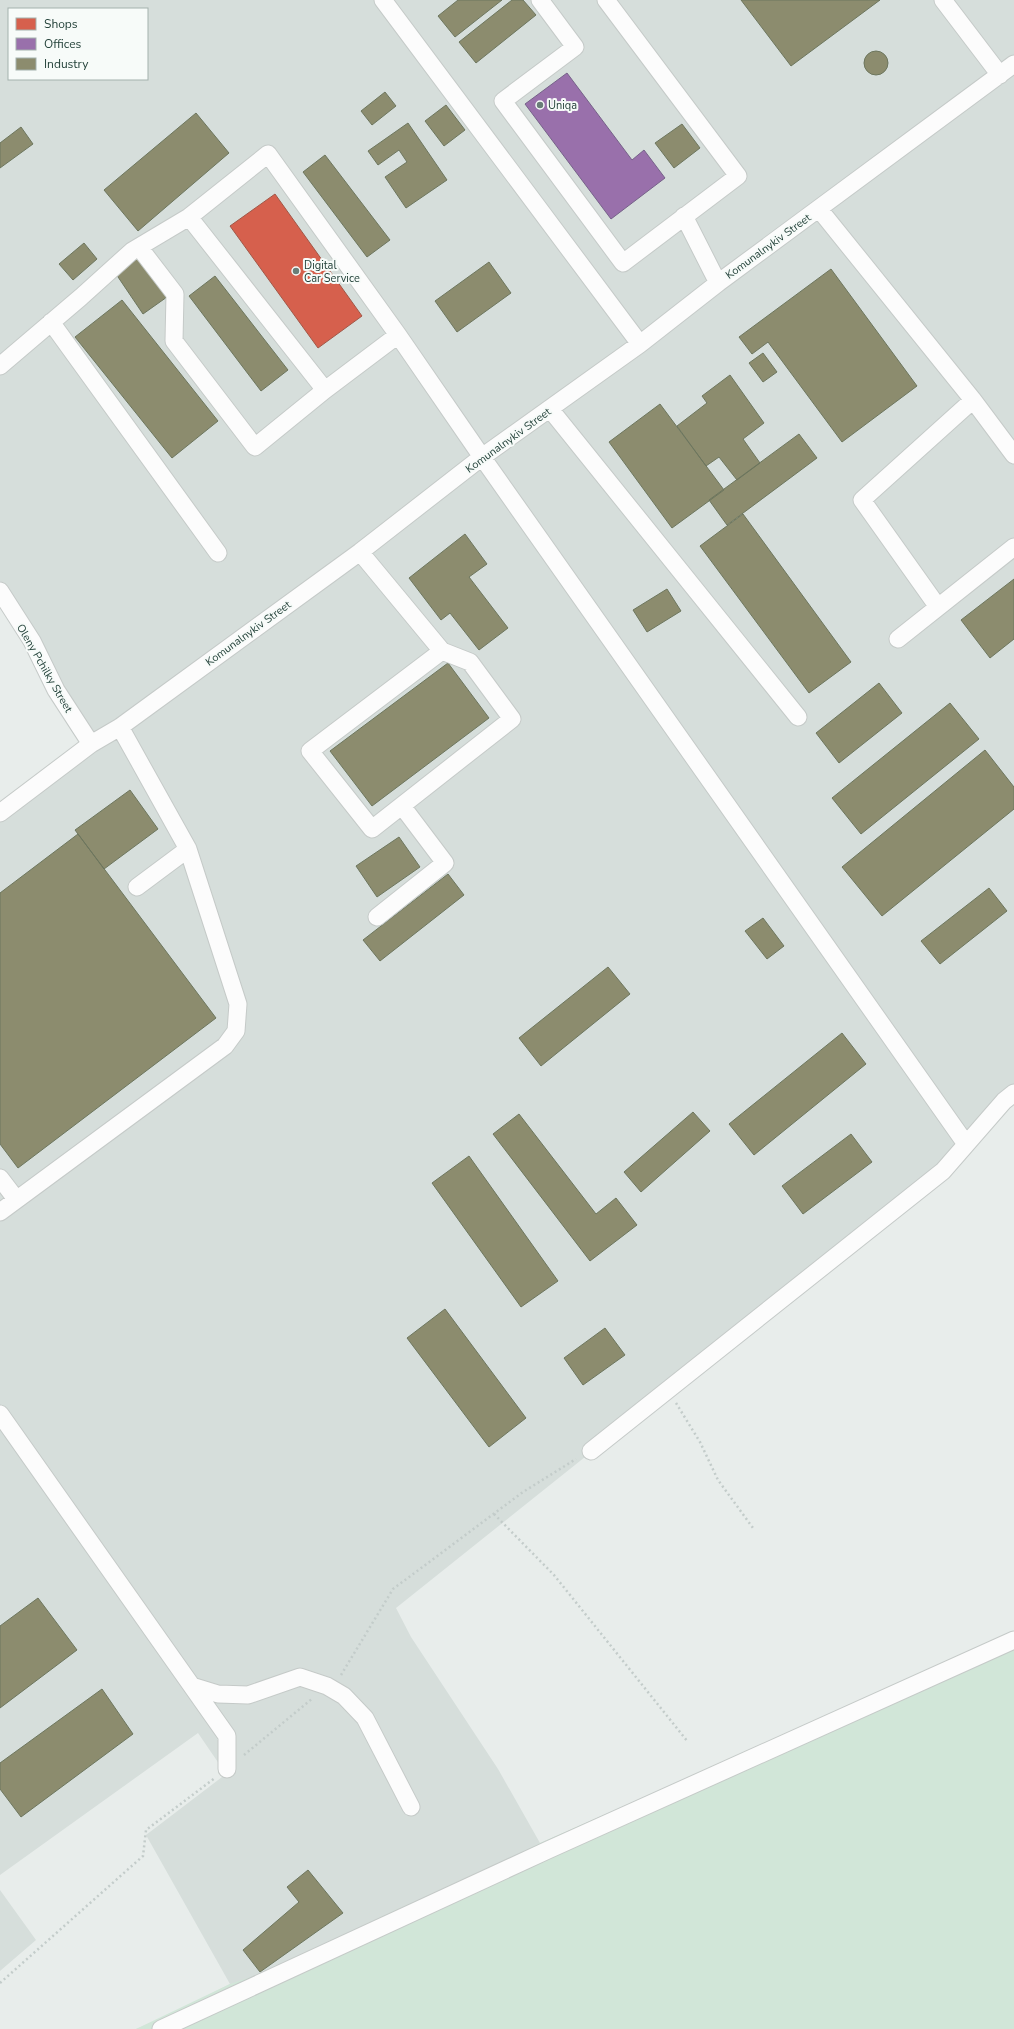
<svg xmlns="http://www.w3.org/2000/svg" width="1014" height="2029" font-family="'Nunito Sans',sans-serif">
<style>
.built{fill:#d6dedb;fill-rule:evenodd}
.green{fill:#d1e6d8}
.shops{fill:#d6604d;stroke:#a15747}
.offices{fill:#9970ab;stroke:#766289}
.industry{fill:#8c8c6e;stroke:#6d765e}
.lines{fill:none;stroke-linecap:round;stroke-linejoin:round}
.minor-casing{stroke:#c5cac8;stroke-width:19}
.path{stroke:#c3ccca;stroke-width:2.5;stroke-dasharray:2 3;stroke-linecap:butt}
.minor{stroke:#fcfcfc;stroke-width:17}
.poi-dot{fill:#697e78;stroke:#f7fbf9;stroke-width:1.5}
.labels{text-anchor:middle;stroke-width:4;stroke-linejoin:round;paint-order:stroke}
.poi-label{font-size:11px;fill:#24423a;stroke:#f7fbf9;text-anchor:start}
.street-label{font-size:11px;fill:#24423a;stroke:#f7fbf9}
</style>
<rect width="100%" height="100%" fill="#e8edeb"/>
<!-- built -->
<path class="built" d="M0 0H1014V1094L943 1171 396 1608 411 1637 498 1769 540 1843 712 1768 1014 2029H136L167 2016 230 1984 146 1835 226 1774 198 1733 0 1875V819L96 748 34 637 0 581ZM9 9H147V79H9Z
M0 1890 36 1940 0 1971Z"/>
<!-- green -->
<path class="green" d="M1014 1634V2029H136L230 1984 266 1972 400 1908 475 1876 540 1843Z"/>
<!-- shops -->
<path class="shops" d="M275 194 362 316 318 348 230 226Z"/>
<!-- offices -->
<path class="offices" d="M567 73 632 160 644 150 665 178 611 219 525 104Z"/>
<!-- industry -->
<path class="industry" d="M458 0H502L455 37 438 16Z
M512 0H523L536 15 476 63 459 42Z
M741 0H880L791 66Z
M864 63a12 12 0 1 1 24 0a12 12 0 1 1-24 0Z
M385 92 396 106 372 125 361 111Z
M446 105 465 130 444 146 425 121Z
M196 113 229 153 138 231 104 190Z
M408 123 447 180 406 208 385 177 407 162 399 150 378 165 368 151Z
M682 124 700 148 674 168 655 143Z
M21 127 33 144 0 168V143Z
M325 155 390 240 367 257 303 172Z
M84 243 97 259 73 280 59 264Z
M140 257 167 297 143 314 116 274Z
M489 262 511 293 457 332 435 301Z
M831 269 917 386 842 442 768 342 752 354 739 337Z
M215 276 288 370 261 391 189 296Z
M122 300 218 421 172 458 75 337Z
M763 353 777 372 763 382 749 363Z
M730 375 764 423 743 439 760 463 737 480 719 457 706 466 677 426 707 403 702 396Z
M660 404 724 490 672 528 609 442Z
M799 434 817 458 727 525 709 500Z
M743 514 851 662 809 693 700 546Z
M465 534 487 564 469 577 508 628 479 650 450 613 441 620 409 578Z
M1014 579V639L990 658 961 620Z
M667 589 681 611 647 632 633 610Z
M448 663 489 718 372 806 330 751Z
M879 683 902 713 839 763 816 733Z
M950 703 979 739 861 834 832 798Z
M985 750 1014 787V809L882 916 842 867Z
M130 790 158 829 104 869 75 830Z
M78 834 216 1018 18 1168 0 1144V893Z
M399 837 420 867 377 897 356 866Z
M448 874 464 895 380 961 363 940Z
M989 888 1007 911 940 964 921 941Z
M763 918 784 946 767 959 745 931Z
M608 967 630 994 541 1066 519 1038Z
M842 1033 866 1064 754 1155 729 1124Z
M693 1112 710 1131 641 1192 624 1172Z
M519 1114 596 1214 616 1198 637 1225 590 1261 493 1134Z
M851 1134 872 1162 803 1214 782 1186Z
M469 1156 558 1281 521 1307 432 1183Z
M445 1309 526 1418 489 1447 407 1338Z
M605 1328 625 1355 583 1385 564 1358Z
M38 1598 77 1650 0 1708V1626Z
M102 1689 133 1734 21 1817 0 1789V1763Z
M308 1870 343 1913 260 1972 243 1950 299 1902 287 1887Z"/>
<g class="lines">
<defs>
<path id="minor" d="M383 0 640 344
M540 0 575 47 503 101 623 263 738 176 606 0
M943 0 1000 75
M819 209 973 400 1014 455
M684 216 718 283
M189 217 268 154 398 335 482 457 966 1144
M51 322 218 553
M0 366 81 297 132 251 189 217 325 390 255 447 174 341 175 294 139 247
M325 390 398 335
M550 409 798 717
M360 552 442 651 310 751 372 829 512 719 470 662 442 651
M0 591 32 641 56 690 91 744
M938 607 862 500 973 400
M898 639 1014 547
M120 727 188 849 137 887
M0 813 91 744 120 727 360 552 482 457 640 344 718 283 1014 64
M377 917 445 863 402 806
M0 1178 16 1199
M0 1212 225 1046 236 1031 238 1004 188 849
M0 1414 227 1736V1769
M591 1451 943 1171 1004 1101 1014 1093
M192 1686 218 1694 248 1695 300 1677 327 1686 344 1696 365 1718 411 1807
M161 2029 548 1850 1014 1640"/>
</defs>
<!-- minor casing -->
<use href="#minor" class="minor-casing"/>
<!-- path -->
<path class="path" d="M676 1403 700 1442 718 1480 753 1528
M494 1514 554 1575 688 1742
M341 1675 393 1589 523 1492 576 1459
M244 1755 313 1698
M0 1983 143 1856 146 1830 215 1778"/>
<!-- minor -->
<use href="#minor" class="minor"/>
</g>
<!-- markers -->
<g class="poi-dot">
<circle cx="540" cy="105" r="4"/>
<circle cx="296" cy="271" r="4"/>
</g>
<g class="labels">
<!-- poi labels -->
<g class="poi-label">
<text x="548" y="109">Uniqa</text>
<text x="304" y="269">Digital<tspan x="304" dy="13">Car Service</tspan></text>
</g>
<!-- street labels -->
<g class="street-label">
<text transform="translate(768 246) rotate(-36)" y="4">Komunalnykiv Street</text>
<text transform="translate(508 440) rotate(-36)" y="4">Komunalnykiv Street</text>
<text transform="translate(248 633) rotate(-36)" y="4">Komunalnykiv Street</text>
<text transform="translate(45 668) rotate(60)" y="4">Oleny Pchilky Street</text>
</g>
</g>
<!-- legend -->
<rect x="8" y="8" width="140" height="72" fill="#f7fbf9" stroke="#a3b1ad"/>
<rect x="16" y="18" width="20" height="12" fill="#d6604d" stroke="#a3b1ad"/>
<text x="44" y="28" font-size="12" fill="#24423a">Shops</text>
<rect x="16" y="38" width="20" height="12" fill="#9970ab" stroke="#a3b1ad"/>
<text x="44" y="48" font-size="12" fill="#24423a">Offices</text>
<rect x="16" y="58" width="20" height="12" fill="#8c8c6e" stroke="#a3b1ad"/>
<text x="44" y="68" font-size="12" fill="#24423a">Industry</text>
</svg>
